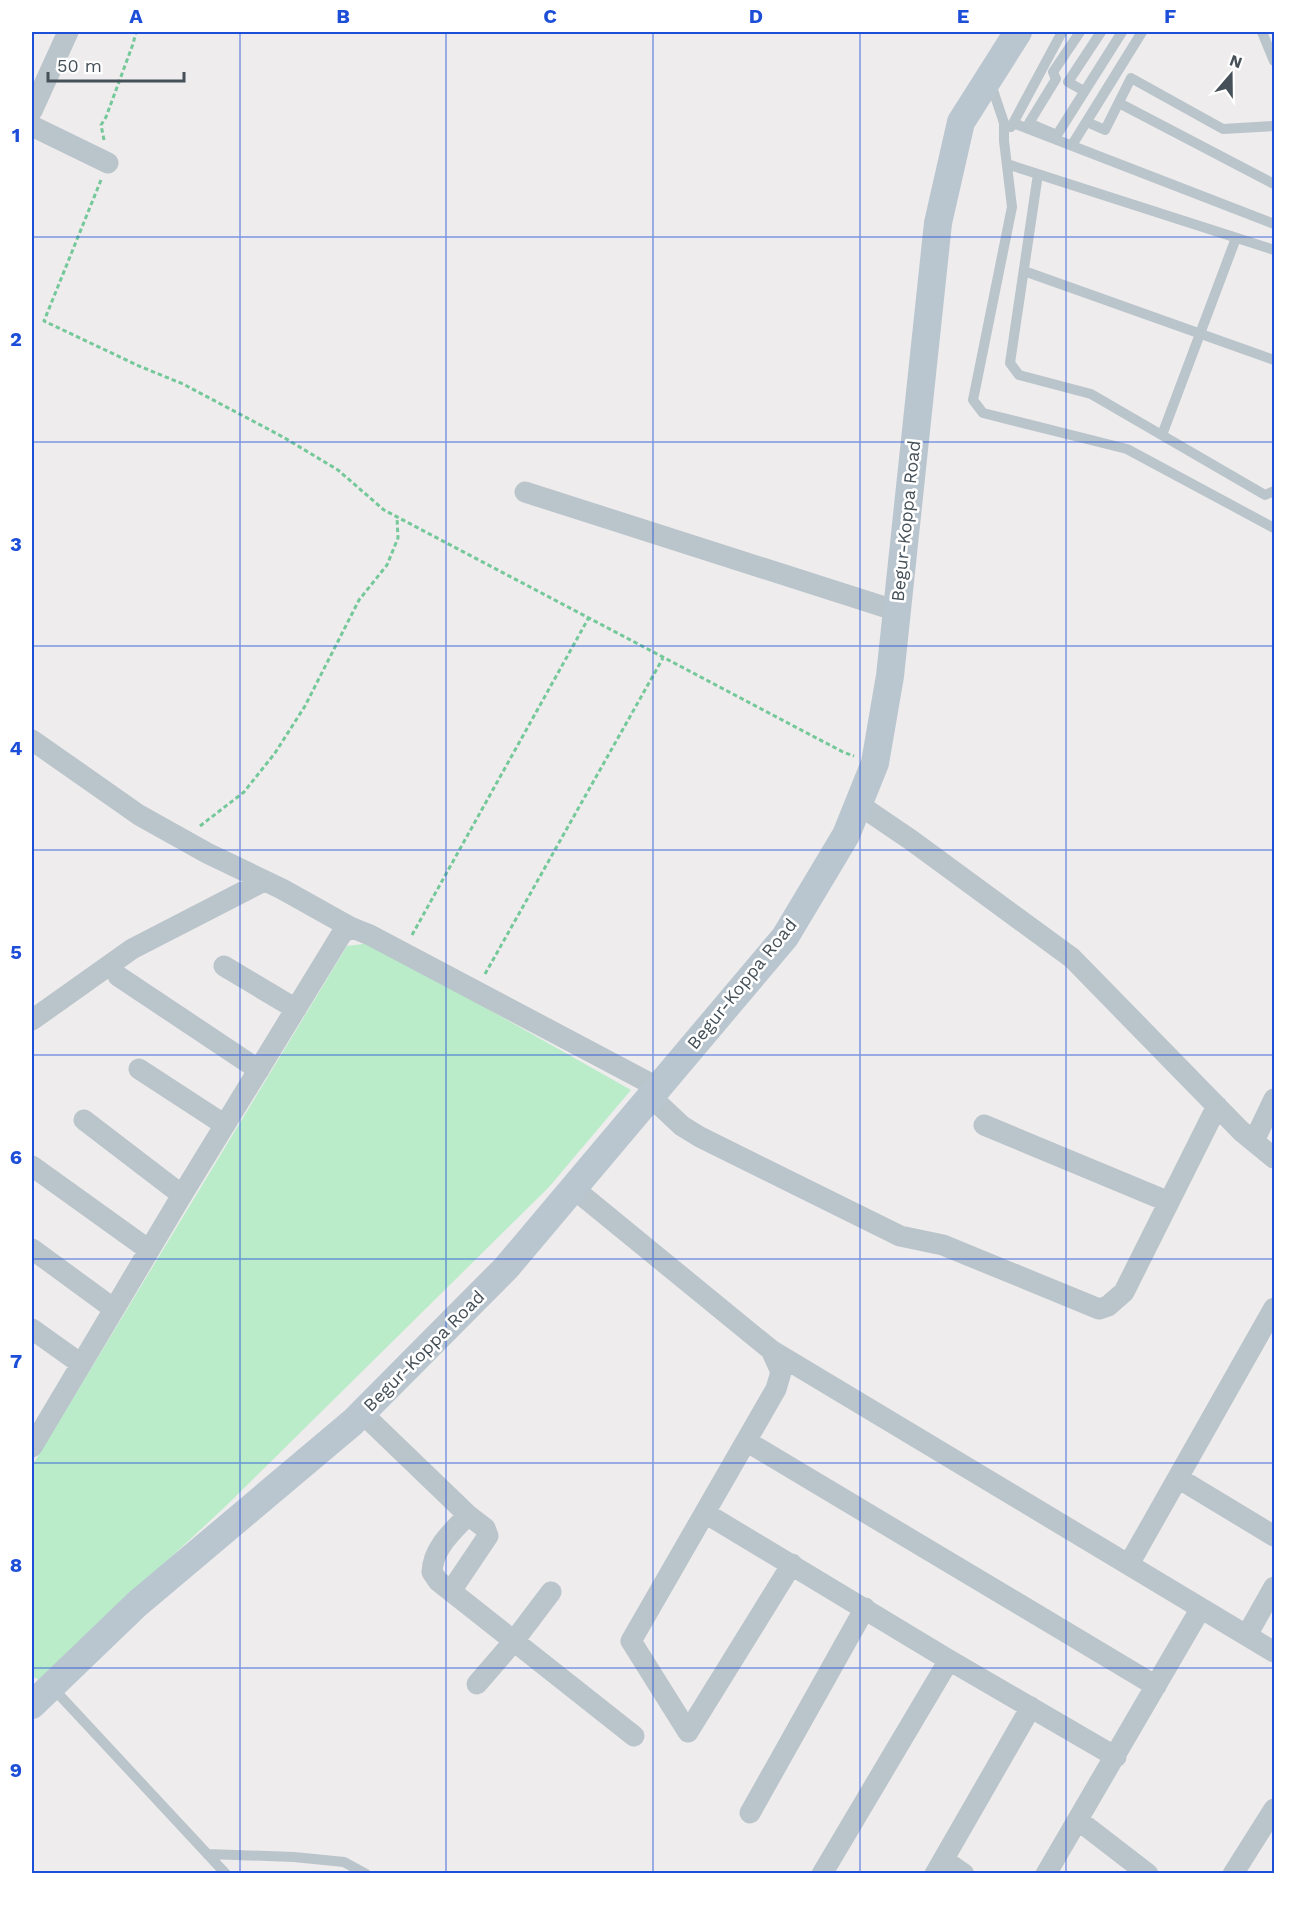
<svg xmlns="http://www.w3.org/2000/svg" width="1306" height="1905" font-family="'Work Sans',sans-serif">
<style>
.green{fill:#baecca}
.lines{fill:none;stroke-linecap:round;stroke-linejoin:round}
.path{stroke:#74c899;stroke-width:3;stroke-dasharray:4.5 3;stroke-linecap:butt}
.lane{stroke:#bac4cb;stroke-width:10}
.street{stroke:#bac4cb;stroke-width:21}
.secondary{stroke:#bac6cf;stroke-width:28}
.grid{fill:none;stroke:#1d4ed8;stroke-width:1.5;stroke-opacity:0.55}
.labels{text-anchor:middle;stroke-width:5;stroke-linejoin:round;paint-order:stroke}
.street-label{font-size:18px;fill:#455058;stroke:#fff}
.neatline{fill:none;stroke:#1d4ed8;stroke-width:2}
.grid-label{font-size:20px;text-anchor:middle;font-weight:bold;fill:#1d4ed8}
</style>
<rect width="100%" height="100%" fill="#eeecec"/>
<!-- green -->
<path class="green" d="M371 943 631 1090 549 1187 227 1505 39 1680 32 1676V1466L347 946Z"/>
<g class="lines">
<!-- path -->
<path class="path" d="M104 140 101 125 106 117 133 44 136 32
M101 180 44 321 139 366 183 384 283 437 338 470 384 510 843 752 854 756
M200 826 244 792 275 753 305 706 359 600 387 565 398 538 397 518
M412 935 588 619
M485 974 663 658"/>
<!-- lane -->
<path class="lane" d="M1080 32 1053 72 1056 79 1029 123 1057 135 1122 32
M1262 32 1274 61
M991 84 1004 123V141L1012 207 973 400 983 413 1127 449 1274 528
M1084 91 1068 82 1101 32
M1119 103 1274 184
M1087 122 1105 130 1131 78 1223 129 1274 126
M1013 123 1274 224
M1011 127 1062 32
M1072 145 1142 32
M1007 164 1274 250
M1038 174 1010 363 1019 375 1091 394 1265 495 1274 491
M1024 271 1274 360
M1162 435 1236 238
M51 1686 226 1874
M207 1854 294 1857 344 1862 366 1874"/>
<!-- street -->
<path class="street" d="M32 111 68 32
M32 126 108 163
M525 492 897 611
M32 740 139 815 207 853 282 889 350 927 370 935 657 1087
M858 804 911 840 1072 958 1241 1131 1274 1158
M224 966 296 1009
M118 976 259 1070
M32 1020 132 949 264 881
M139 1069 225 1125
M651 1097 682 1126 700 1137 900 1236 943 1245 1099 1309 1108 1306 1124 1292 1217 1106
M84 1120 182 1195
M984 1125 1169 1202
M1254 1141 1274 1099
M32 1166 149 1250
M573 1188 771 1350 1274 1652
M32 1249 114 1309
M32 1329 81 1364
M771 1350 781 1372 776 1389 631 1641 688 1732 792 1564
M362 1413 468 1515 485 1528 488 1536 451 1591
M746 1441 1156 1686
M32 1447 182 1195 341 935 350 927
M1178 1478 1274 1536
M705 1513 949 1660 1116 1757
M468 1515C452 1532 433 1548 432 1572L438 1581 634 1736
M1129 1564 1274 1308
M1247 1635 1274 1587
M477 1684 514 1641 551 1592
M750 1813 865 1608
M1078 1820 1148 1874
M944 1860 964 1874
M822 1874 949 1660
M935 1874 1031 1707
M1046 1874 1201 1608
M1233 1874 1274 1809"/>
<!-- secondary -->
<path class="secondary" d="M32 1705 137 1604 353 1422 506 1268 785 937 846 835 875 763 890 676 938 223 961 122 1018 32"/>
</g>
<!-- grid -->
<path class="grid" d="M240 32V1874M446 32V1874M653 32V1874M860 32V1874M1066 32V1874M32 237H1274M32 442H1274M32 646H1274M32 850H1274M32 1055H1274M32 1259H1274M32 1463H1274M32 1668H1274"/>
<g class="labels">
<!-- street labels -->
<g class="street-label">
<text transform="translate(906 521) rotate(-84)" y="6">Begur-Koppa Road</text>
<text transform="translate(742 984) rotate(-51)" y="6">Begur-Koppa Road</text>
<text transform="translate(424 1351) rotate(-45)" y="6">Begur-Koppa Road</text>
</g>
</g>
<!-- border -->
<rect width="1306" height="1905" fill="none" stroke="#ffffff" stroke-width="66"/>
<!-- north arrow -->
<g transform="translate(1231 75) rotate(20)" stroke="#ffffff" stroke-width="4.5" paint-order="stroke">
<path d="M0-4.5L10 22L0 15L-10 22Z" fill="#455058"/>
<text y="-9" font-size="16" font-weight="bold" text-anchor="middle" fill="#455058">N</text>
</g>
<!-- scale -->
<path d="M48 72v9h136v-9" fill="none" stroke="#455058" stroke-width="3"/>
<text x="57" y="72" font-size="18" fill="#455058" stroke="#ffffff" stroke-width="4.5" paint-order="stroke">50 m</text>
<rect x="33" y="33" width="1240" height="1839" class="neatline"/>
<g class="grid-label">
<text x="136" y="23">A</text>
<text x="343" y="23">B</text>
<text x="550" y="23">C</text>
<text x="756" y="23">D</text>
<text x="963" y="23">E</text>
<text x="1170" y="23">F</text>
<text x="16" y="142">1</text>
<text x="16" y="346">2</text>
<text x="16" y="551">3</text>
<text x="16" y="755">4</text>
<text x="16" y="959">5</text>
<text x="16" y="1164">6</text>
<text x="16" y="1368">7</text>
<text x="16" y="1572">8</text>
<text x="16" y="1777">9</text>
</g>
</svg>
